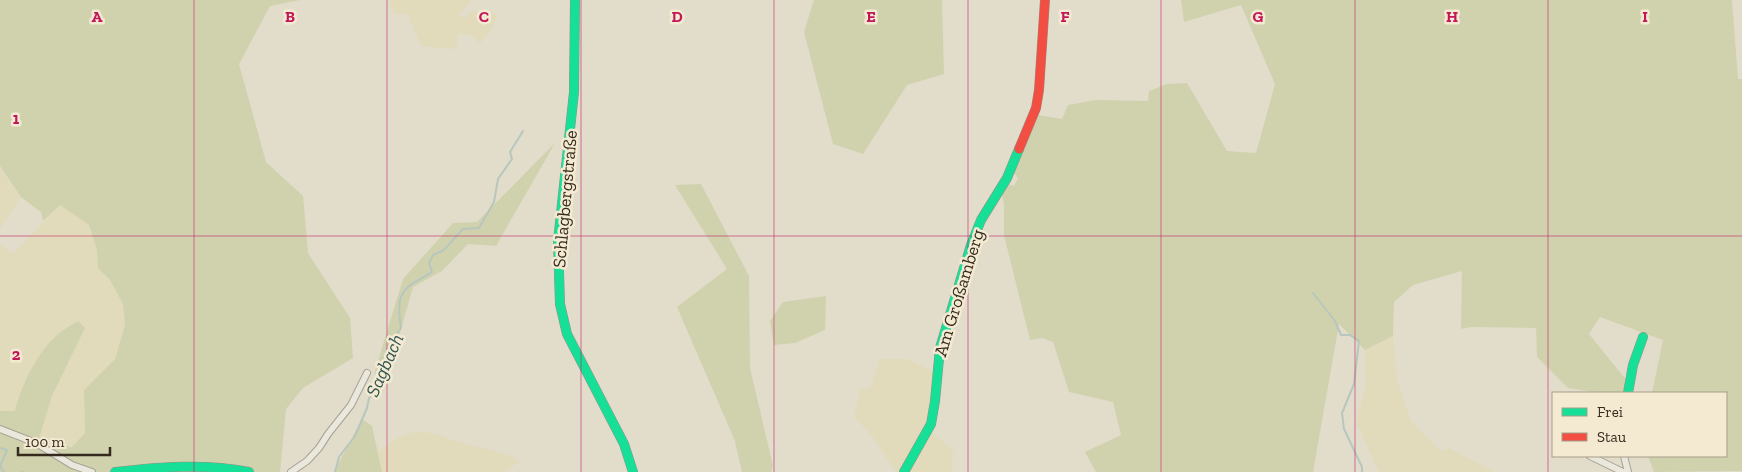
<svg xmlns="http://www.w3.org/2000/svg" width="1742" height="472" font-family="'Zilla Slab',serif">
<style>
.farmland{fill:#e1dbbc}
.green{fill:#d0d2ae}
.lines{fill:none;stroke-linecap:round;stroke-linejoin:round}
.stream{stroke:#b7c7bd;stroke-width:2}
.street-casing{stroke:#a7a195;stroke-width:8}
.fast-casing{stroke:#979085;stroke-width:10}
.jam-casing{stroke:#979085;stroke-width:10}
.street{stroke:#eae7dd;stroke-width:6}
.fast{stroke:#16e098;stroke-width:9}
.jam{stroke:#f24e42;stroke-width:9}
.grid{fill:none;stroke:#c2185b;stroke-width:1;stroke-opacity:0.55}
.labels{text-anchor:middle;stroke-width:5;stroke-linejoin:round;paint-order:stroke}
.street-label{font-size:18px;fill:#352a1e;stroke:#f3ead1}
.water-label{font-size:19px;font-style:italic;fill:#2e5452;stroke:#f3ead1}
.grid-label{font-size:16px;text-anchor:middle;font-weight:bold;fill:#c2185b;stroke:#f3ead1;stroke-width:5;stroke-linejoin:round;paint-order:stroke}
</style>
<rect width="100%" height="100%" fill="#e2dccb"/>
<!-- farmland -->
<path class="farmland" d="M388 0H472L459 14V16L467 17 471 10 480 13 492 12 497 15V18L491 30 480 44 472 35 458 34 456 49 421 46 407 13 399 15 393 12Z
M0 167 21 197 0 229Z
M60 204 89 225 97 250 98 268 110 280 123 304 125 325 115 359 84 390 85 433 71 448 55 438 50 447 39 439 52 396H18L15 411H0V245L14 253Z
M1393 336 1397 380 1411 421 1442 452 1449 448 1494 472H1379L1356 422 1366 386 1365 350Z
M880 359H908L933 372 930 419 931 432 953 451 952 472H896L872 436 854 417 860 389 870 388Z
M417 431 436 434 458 442 490 450 514 457 520 462 503 472H382L378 452 382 448 397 438Z"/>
<!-- green -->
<path class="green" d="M0 0H300L270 6 239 64 266 162 303 196 308 253 350 318 353 358 303 388 286 409 280 472H0V411H15C21 385 38 351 58 334 64 329 71 325 78 321L85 328 52 396 39 439 50 447 55 437 71 448 85 433 84 390 115 359 125 325 123 304 110 280 98 268 97 250 89 225 60 205 43 221 41 212 21 197 0 166Z
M814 0H942L944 74 907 85 863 154 833 144 804 32Z
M1181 0H1732L1738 79H1742V471L1654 472 1648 456H1726V393H1652L1663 340 1600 317 1589 334 1627 381 1625 393H1600L1568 388 1537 357 1536 328 1471 327 1461 329 1462 271 1413 285 1394 302 1393 336 1365 350 1339 324 1313 472H1096L1085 452 1121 435 1113 402 1069 392 1053 342 1043 338 1030 340 1004 235V204L1002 196 1008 184 1014 186 1018 178 1014 173 1038 115 1062 119 1068 105 1096 100 1148 101 1149 91 1167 84 1187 83 1227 151 1256 153 1275 84 1241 5 1184 22Z
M555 143 496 246 468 244 442 271 413 287 391 364 374 374 403 279 453 223 477 222Z
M701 184 749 276 750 368 773 466 771 472H742L735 441 677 307 727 269 675 185Z
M826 296 825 330 795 343 774 345 770 321 783 302Z
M362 419 372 426 382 472H334Z"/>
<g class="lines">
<!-- stream -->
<path class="stream" d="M1313 293 1335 321 1341 335H1350L1359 341 1354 384 1342 413 1344 429 1362 467V472
M0 448 7 450 0 466 4 472
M22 472H23
M335 472 339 457 355 436 367 408 369 398 377 390 387 348 401 328C396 291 401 290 432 272L429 263 433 255 444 250 463 229 479 228 494 202 498 179 512 159 510 152 523 131"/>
<defs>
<path id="street" d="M0 429 36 443 72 465 92 472
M1590 456 1623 472
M1624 456 1628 472
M291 472 307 461 319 448 328 434 351 405 367 373"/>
<path id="fast" d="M575 0 574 92 558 241 560 304 567 334 624 444 633 472
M1628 393 1633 365 1643 337
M115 472C160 467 204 463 249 472
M904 472 931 424 935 401 940 348 971 245 981 220 1007 178 1019 149"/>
<path id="jam" d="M1019 149 1036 108 1039 90 1045 0"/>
</defs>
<!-- street casing -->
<use href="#street" class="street-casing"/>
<!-- fast casing -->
<use href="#fast" class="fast-casing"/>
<!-- jam casing -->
<use href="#jam" class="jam-casing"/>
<!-- street -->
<use href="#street" class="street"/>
<!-- fast -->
<use href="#fast" class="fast"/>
<!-- jam -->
<use href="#jam" class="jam"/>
</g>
<!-- grid -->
<path class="grid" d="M194 0V472M387 0V472M581 0V472M774 0V472M968 0V472M1161 0V472M1355 0V472M1548 0V472M0 236H1742"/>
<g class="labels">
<!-- street labels -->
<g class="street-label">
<text transform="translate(565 199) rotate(-85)" y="6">Schlagbergstraße</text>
<text transform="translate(959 293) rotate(-73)" y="6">Am Großamberg</text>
</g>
<!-- water labels -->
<g class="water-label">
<text transform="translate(384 365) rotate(-66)" y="7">Sagbach</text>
</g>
</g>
<g class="grid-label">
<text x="97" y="22">A</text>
<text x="290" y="22">B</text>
<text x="484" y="22">C</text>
<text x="677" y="22">D</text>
<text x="871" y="22">E</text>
<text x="1065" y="22">F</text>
<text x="1258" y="22">G</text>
<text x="1452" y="22">H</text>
<text x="1645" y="22">I</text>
<text x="16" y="124">1</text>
<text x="16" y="360">2</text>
</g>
<!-- legend -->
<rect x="1552" y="392" width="175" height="65" fill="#f3ead1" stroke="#a79d89"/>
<rect x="1562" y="408" width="25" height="8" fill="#16e098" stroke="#a79d89"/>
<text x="1597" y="417" font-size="15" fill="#352a1e">Frei</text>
<rect x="1562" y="433" width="25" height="8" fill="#f24e42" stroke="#a79d89"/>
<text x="1597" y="442" font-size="15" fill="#352a1e">Stau</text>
<!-- scale -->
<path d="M18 447v8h92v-8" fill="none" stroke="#352a1e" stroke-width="2.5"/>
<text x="25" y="447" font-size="15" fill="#352a1e" stroke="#f3ead1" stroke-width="4" paint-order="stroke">100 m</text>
</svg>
